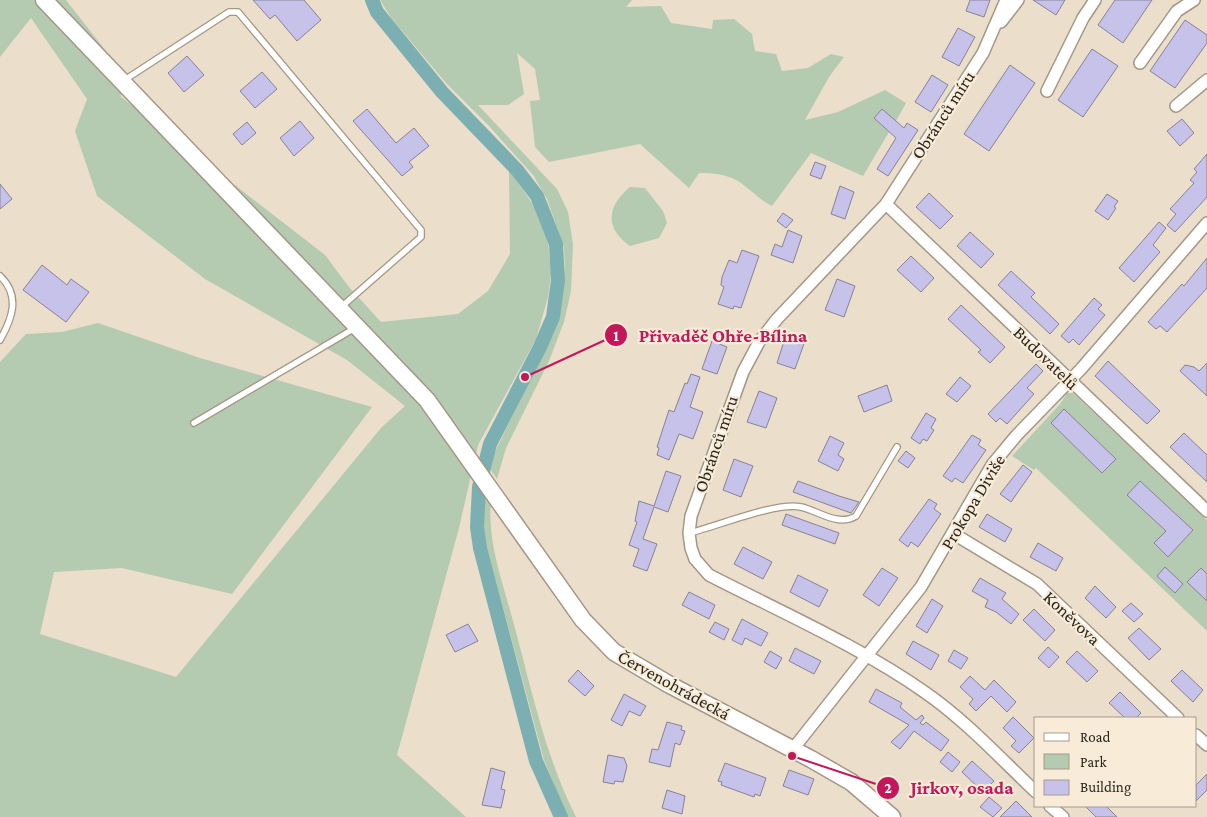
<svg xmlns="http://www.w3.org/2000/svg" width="1207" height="817" font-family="'Crimson Pro',serif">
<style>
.green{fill:#b4cab1}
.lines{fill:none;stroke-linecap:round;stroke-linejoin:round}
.canal{stroke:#7bafb1;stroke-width:14}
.building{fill:#c6c2e9;stroke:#858396}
.lane-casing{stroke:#a39785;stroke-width:8}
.street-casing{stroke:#a39785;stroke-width:14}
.secondary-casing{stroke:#a39785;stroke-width:19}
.lane{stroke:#fff;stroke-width:5.5}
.street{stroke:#fff;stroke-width:11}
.secondary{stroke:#fff;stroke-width:16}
.labels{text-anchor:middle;stroke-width:4.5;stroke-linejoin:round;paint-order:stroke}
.street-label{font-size:18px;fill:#2a261f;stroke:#f8ebd8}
.leader{fill:none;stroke:#c2185b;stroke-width:2}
.callout-dot{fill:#c2185b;stroke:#f8ebd8;stroke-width:2}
.mark-label{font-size:15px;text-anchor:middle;font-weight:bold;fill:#fff}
.callout-label{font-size:19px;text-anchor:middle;font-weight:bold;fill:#c2185b;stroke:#f8ebd8;stroke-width:4.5;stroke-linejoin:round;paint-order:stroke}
</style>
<rect width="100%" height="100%" fill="#ebdecb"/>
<!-- green -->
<path class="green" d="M0 0H66L119 68 121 97 325 255 349 287 381 322 458 314 488 291 510 254 509 170 537 210 548 240 551 274 548 297 536 339 478 445 459 528 397 755 466 817H0V362L26 334 62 332 98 323 200 358 372 407 232 594 122 568 54 572 40 634 176 677 381 428 405 406 347 360 205 279 97 196 75 131 87 99 31 18 0 57Z
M380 0H632L626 7 661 6 671 23 712 29 713 20 734 19 752 34 755 51 776 54 782 71 808 68 831 54 844 57 829 77 805 120 838 112 885 90 906 103 896 121 884 127 889 132 863 176 811 153 772 206C760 200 752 191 741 183 729 174 713 173 699 173L689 188 640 144 549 162 535 147 530 101 540 100 535 69 517 53 524 94 508 105H478L557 189 568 212 573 244 571 291 564 322 549 361 506 448 497 479 488 466 554 331 565 269 564 247 547 199 533 175 489 126 446 83 392 19Z
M630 187 645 188 663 211 667 223 659 238 630 246C604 228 607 206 630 187Z
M1067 393H1073L1207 520V631L1036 468 1034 470 1012 456 1060 404Z
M483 493 491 502C487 542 503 583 513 621 531 687 545 756 576 817H567L544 760 486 544 483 528Z"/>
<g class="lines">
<!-- canal -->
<path class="canal" d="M372 0 377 12 442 92 517 170 537 196 556 244 558 280 553 317 540 347 490 444 479 487 477 527 480 548 536 761 561 817"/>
</g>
<!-- building -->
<path class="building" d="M253 0H304L321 20 297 41 275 15 270 19Z
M970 0H990L984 17 966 11Z
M1033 0H1065L1056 15Z
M1115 0H1152L1123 43 1098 25Z
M1185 20 1207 35V43L1175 88 1150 71Z
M958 28 975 37 959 66 942 57Z
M1092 49 1118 66 1083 117 1058 100Z
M187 56 204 75 184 92 168 73Z
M1010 65 1035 83 989 151 964 134Z
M262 72 277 89 255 108 240 91Z
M932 75 948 85 931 112 915 102Z
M367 109 396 143 414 128 429 146 409 162 413 167 402 176 353 121Z
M882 109 904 128 907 123 918 130 888 176 877 169 896 138 874 118Z
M1182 119 1194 133 1180 146 1167 131Z
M300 121 314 138 294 156 280 138Z
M247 122 256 133 242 145 233 134Z
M1207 154V197L1175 232 1167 225 1176 214 1170 209 1194 183 1190 180 1197 172 1194 169Z
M815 162 826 166 821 179 810 175Z
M0 184 12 199 0 209Z
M840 186 854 192 845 219 831 214Z
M929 193 953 216 940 229 916 207Z
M1107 194 1118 201 1114 207 1116 208 1108 220 1095 211Z
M783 213 793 220 786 228 777 221Z
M1159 222 1166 228 1153 245 1160 252 1134 282 1119 268Z
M788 230 802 236 793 263 771 255 775 244 782 247Z
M970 232 994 254 981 268 957 246Z
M742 250 759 256 741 308 734 306 733 309 718 304 724 287 721 285 722 277 729 260 737 263Z
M911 256 934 278 921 292 897 270Z
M1207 258V288L1167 332 1160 326 1156 329 1148 322 1182 284 1184 286Z
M42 265 67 285 71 279 89 292 66 322 23 290Z
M1011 271 1035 293 1031 297 1059 324 1050 334 998 285Z
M837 279 855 286 844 317 825 310Z
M1094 298 1102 305 1098 309 1105 315 1079 345 1073 339 1069 343 1061 336Z
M961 305 1005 347 990 363 978 352 981 350 948 319Z
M787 332 806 338 795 369 777 363Z
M712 341 727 347 717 374 702 369Z
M1108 361 1160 411 1147 424 1095 376Z
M1207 363V396L1180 371 1185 365 1194 367 1199 371Z
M1036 364 1043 371 1027 388 1034 394 1007 424 1000 418 996 422 988 414Z
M691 374 700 377 690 407 703 412 693 439 679 434 669 460 657 455 659 448 657 447 669 410 674 412 685 383 687 384Z
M960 377 971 386 957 402 946 394Z
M887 385 892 401 864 412 858 396Z
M759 391 777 398 766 428 747 422Z
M1064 409 1116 459 1102 473 1051 423Z
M926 413 936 419 931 428 934 430 927 441 923 439 920 444 911 438Z
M1184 433 1207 455V482L1170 447Z
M972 435 981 440 978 445 986 450 963 483 955 478 952 482 943 476Z
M830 436 844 443 838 455 844 459 838 471 818 461Z
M906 451 915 458 908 468 898 461Z
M734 459 753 466 741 497 723 490Z
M1023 465 1032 472 1011 502 1000 494Z
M666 471 681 476 668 512 654 507 643 539 657 544 647 571 633 566 639 549 629 545 637 522 635 521 639 501 654 506Z
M798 481 839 496 859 502 851 513 793 492Z
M1140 481 1193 530 1168 557 1154 543 1166 531 1127 495Z
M929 499 937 504 934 509 941 514 918 547 911 542 908 547 899 540Z
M786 514 839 533 835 544 782 525Z
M987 514 1012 529 1005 542 979 527Z
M1038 543 1063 558 1056 571 1030 557Z
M743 547 772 562 763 579 734 564Z
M1165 567 1183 584 1175 593 1157 576Z
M882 568 898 578 879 606 863 595Z
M1201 568 1207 574V601L1187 582Z
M798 575 828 590 819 607 790 592Z
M980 578 1006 593 1002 599 1019 614 1011 624 996 612 985 607 988 600 972 591Z
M1095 586 1116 607 1106 618 1085 598Z
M689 592 715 605 709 619 682 605Z
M932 599 943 606 927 633 916 626Z
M1131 603 1143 614 1134 622 1122 611Z
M1034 609 1055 630 1045 641 1023 620Z
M742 619 768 633 761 646 745 638 742 645 732 640Z
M715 622 729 629 724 640 709 632Z
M468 624 478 641 455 652 446 635Z
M1139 628 1161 649 1149 660 1128 638Z
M913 641 939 655 931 670 906 654Z
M1048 647 1059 657 1049 668 1038 658Z
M795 648 821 661 814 674 789 661Z
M954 650 968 658 961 669 948 661Z
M770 651 782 658 776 669 764 662Z
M1077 651 1098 671 1087 682 1066 662Z
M578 670 594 686 585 696 568 681Z
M1182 670 1203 690 1193 702 1171 681Z
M970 676 985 690 994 680 1016 702 1007 712 991 696 976 711 969 704 973 699 960 687Z
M876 689 902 703 900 707 916 720 922 715 924 718 920 723 923 725 926 722 949 740 941 751 914 731 900 749 891 742 909 725 869 702Z
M1120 692 1141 713 1136 718H1125L1109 703Z
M624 694 646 706 640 716 629 711 622 726 611 720Z
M1013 717 1034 738 1019 753 1011 746 1016 741 1003 728Z
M667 722 682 726 681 730 685 731 680 745 675 743 670 767 649 762 652 749 658 750Z
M948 752 960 762 952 772 940 762Z
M608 755 624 758 627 766 623 782 615 781 614 784 603 782Z
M972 761 994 781 983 792 962 772Z
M725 763 766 778 760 796 755 794 754 797 721 785 722 782 718 781Z
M491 768 505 772 501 789 505 790 501 808 482 805Z
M789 770 814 779 808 795 783 786Z
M1207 774V790L1196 801V785Z
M667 790 685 796 682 814 662 808Z
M989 797 1002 808 993 817 980 807Z
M1016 801 1032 817H1000Z
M1085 806H1106L1117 817H1096Z"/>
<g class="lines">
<defs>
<path id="lane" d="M123 81 229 12H238L421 230V237L340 308
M0 276C21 296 12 319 0 340
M194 423 355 328
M689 533C718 526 775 502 801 507 819 511 838 527 856 516L897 447"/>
<path id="street" d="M1006 0 983 53 886 204 777 319 759 342 743 372 691 516 689 533 691 548 695 559 709 575C781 612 859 646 926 693 966 721 1000 758 1036 792
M1001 22 1018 0
M1140 63 1177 11 1194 0
M1047 91 1083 18 1095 0
M1176 106 1207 80
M886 204 1207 511
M954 534 1037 584 1178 718
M1196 735 1207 745
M793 749 921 587 992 465 1016 436 1081 369 1207 223
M1050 806 1063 817"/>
<path id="secondary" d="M44 0 427 400 583 620 614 652 670 685 811 759 851 782 892 817"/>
</defs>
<!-- lane casing -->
<use href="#lane" class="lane-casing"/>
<!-- street casing -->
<use href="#street" class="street-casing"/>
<!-- secondary casing -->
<use href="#secondary" class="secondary-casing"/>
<!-- lane -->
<use href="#lane" class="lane"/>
<!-- street -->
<use href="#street" class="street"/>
<!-- secondary -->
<use href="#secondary" class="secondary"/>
</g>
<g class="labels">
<!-- street labels -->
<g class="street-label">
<text transform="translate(943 115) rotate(-57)" y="6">Obránců míru</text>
<text transform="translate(1046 358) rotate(44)" y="6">Budovatelů</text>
<text transform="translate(716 444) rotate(-71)" y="6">Obránců míru</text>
<text transform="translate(973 502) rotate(-59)" y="6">Prokopa Diviše</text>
<text transform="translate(1072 618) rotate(43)" y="6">Koněvova</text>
<text transform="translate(674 685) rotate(29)" y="6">Červenohrádecká</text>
</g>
</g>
<!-- callouts -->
<path class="leader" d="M525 377L616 335M792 756L888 788"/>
<g class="callout-dot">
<circle cx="525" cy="377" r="5"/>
<circle cx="792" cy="756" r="5"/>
<circle cx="616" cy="335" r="12"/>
<circle cx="888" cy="788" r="12"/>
</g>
<g class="mark-label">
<text x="616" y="341">1</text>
<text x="888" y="793">2</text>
</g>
<g class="callout-label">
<text x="723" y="342">Přivaděč Ohře-Bílina</text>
<text x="962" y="794">Jirkov, osada</text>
</g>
<!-- legend -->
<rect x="1034" y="717" width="162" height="90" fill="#f8ebd8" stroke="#a69c8e"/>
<rect x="1044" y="733" width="25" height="8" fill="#ffffff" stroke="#a69c8e"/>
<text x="1080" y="742" font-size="15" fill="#2a261f">Road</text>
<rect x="1044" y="754" width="25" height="15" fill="#b4cab1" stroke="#a69c8e"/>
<text x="1080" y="767" font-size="15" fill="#2a261f">Park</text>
<rect x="1044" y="780" width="25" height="15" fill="#c6c2e9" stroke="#a69c8e"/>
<text x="1080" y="792" font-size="15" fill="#2a261f">Building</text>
</svg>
